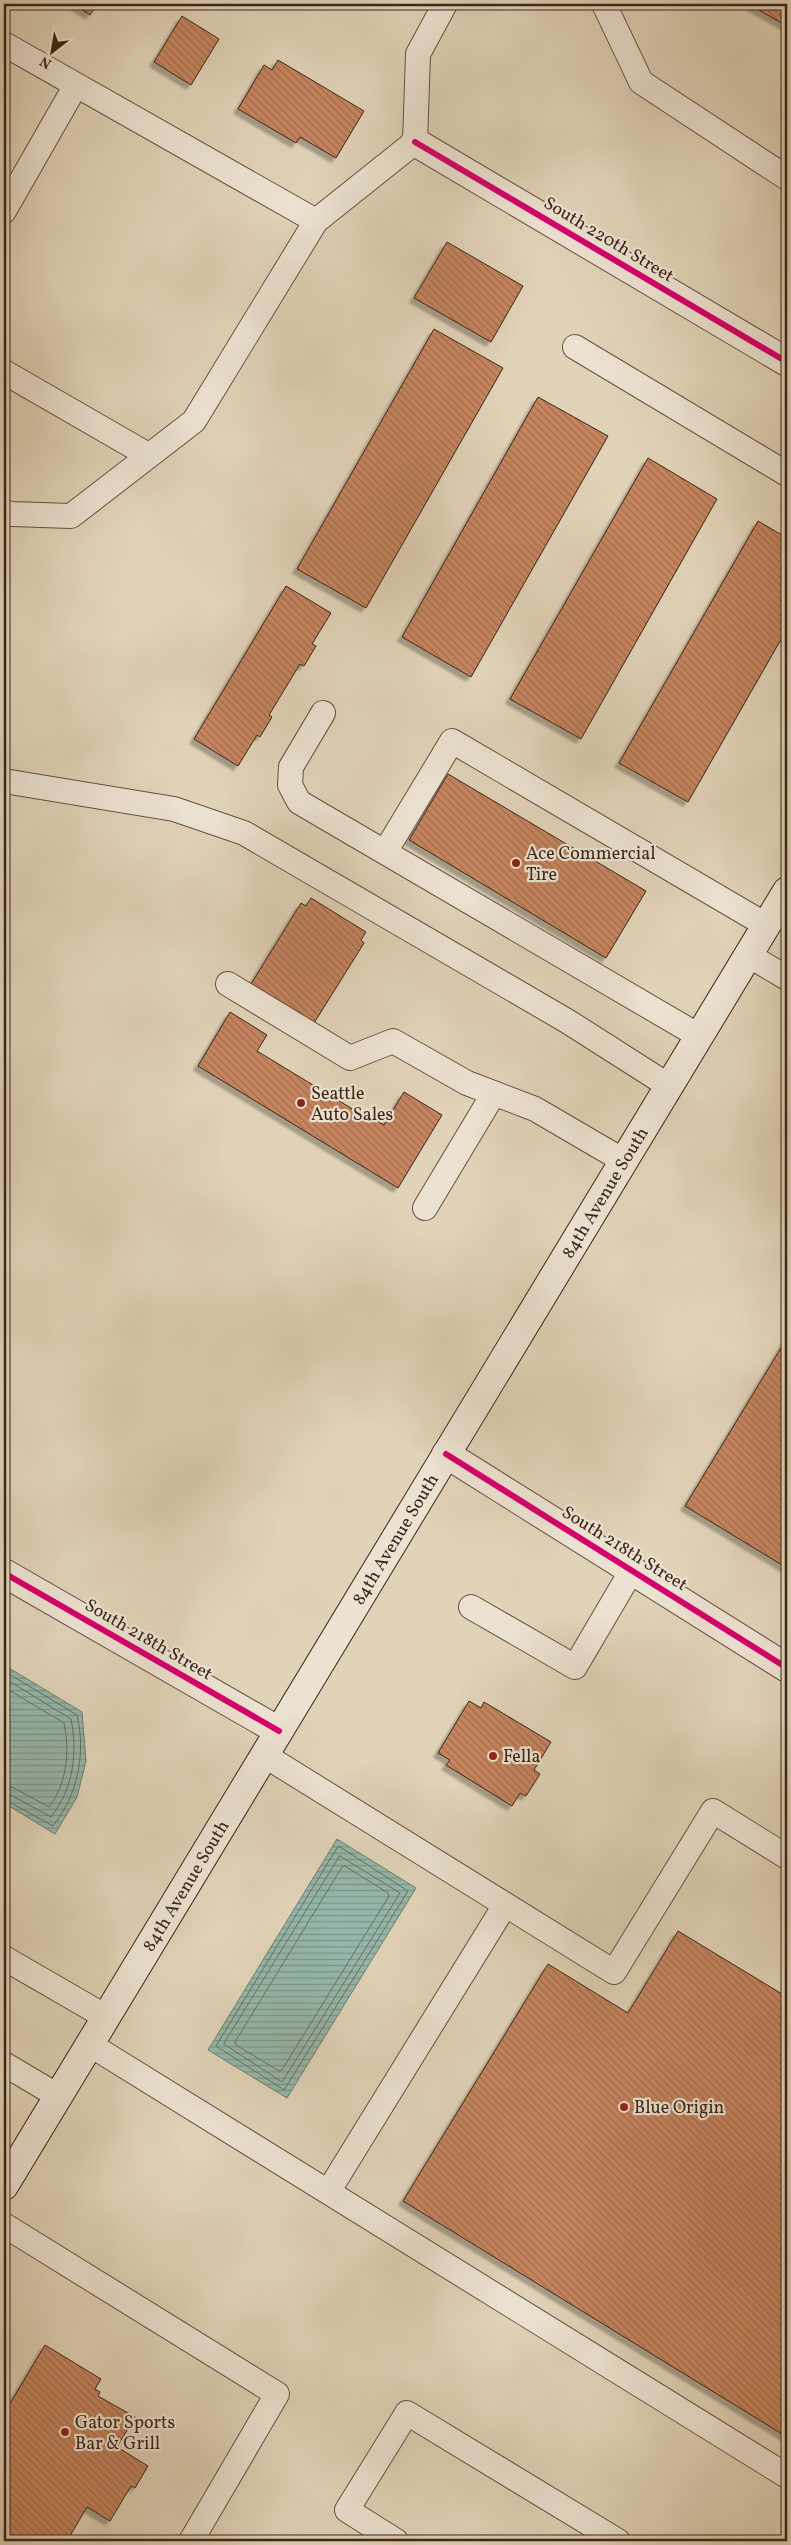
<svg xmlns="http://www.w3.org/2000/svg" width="791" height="2545" font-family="Vollkorn,serif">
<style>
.water{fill:url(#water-rules);stroke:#717e71}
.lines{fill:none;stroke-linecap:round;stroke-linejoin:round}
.shore{stroke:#686f62;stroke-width:1}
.building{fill:url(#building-back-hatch);stroke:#3a261a;filter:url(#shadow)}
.service-casing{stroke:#645142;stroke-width:26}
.minor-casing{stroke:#645142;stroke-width:30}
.secondary-casing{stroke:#3a261a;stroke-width:30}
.service{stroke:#ece2d1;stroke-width:24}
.minor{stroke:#ece2d1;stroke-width:28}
.secondary{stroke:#ece2d1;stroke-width:28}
.cycleway-casing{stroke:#ece2d1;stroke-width:9}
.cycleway{stroke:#d6006c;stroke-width:6}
.poi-dot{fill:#8f2418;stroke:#ece2d1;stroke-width:2}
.labels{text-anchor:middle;stroke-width:4.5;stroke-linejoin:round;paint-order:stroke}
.street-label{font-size:18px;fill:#3a261a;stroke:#ece2d1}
.poi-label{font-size:18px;fill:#3a261a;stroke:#ece2d1;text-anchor:start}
</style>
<defs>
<pattern id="water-rules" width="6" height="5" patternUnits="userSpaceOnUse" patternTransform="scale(1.25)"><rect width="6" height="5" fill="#95b8ab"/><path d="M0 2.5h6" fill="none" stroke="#7b958a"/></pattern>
<pattern id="building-back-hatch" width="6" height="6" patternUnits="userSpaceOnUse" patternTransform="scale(1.25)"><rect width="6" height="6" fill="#c6855f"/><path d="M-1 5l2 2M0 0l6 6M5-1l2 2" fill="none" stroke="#a26d4e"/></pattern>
<filter id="shadow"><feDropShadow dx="-4.5" dy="4.5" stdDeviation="1" flood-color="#0004"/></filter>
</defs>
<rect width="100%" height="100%" fill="#e1d3b8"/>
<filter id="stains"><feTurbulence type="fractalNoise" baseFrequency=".004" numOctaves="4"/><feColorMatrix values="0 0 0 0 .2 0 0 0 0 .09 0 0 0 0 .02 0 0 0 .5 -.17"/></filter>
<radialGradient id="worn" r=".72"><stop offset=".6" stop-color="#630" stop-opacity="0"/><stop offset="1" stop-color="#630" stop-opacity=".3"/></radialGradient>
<!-- water -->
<path class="water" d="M4 1665 82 1712 86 1761 77 1797 55 1834 4 1803Z
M337 1839 416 1888 287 2098 208 2050Z"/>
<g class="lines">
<!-- shore -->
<path class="shore" d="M4 1671 77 1715C86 1754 78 1794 53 1826L4 1799
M4 1678 71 1719C78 1753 73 1789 51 1817L11 1795 4 1793
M4 1687 64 1723C70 1751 67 1784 49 1807L14 1788 4 1786
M340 1847 408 1891 284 2090 216 2046 337 1848Z
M340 1856 400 1893 282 2082 224 2044Z
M345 1866 388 1893 389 1896 282 2070 279 2071 236 2045 235 2042 342 1867Z"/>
</g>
<!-- building -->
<path class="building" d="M73 4H97L90 15Z
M748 4H787V26Z
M182 16 219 39 191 85 154 62Z
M278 60 364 111 336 158 300 137 296 143 238 109 264 65 272 70Z
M447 242 523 286 491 342 414 298Z
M434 329 503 368 366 608 297 569Z
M538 397 608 436 471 677 402 637Z
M648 458 717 499 581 739 510 699Z
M758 521 787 538V629L688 802 619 763Z
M286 586 331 613 312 644 316 646 304 666 300 664 269 715 272 717 260 737 257 735 238 766 194 739Z
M448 774 646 891 606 958 409 840Z
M311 898 366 932 361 940 364 943 314 1023 251 984 301 903 306 906Z
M230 1012 267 1035 257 1051 364 1116 365 1114 384 1125 404 1092 442 1115 398 1188 198 1066Z
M787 1338V1568L685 1506Z
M469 1701 481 1708 484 1702 551 1742 534 1770 540 1774 526 1796 520 1793 512 1806 446 1765 450 1760 438 1753Z
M678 1931 787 1997V2437L403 2201 548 1964 628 2013Z
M45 2345 101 2379 95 2389 100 2392 98 2396 135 2417 117 2447 148 2466 135 2488 131 2486 110 2521 87 2507 67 2541H4V2409L6 2406 8 2407Z"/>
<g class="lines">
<defs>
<path id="service" d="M604 4 641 82 787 178
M4 44 316 221
M4 211 76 85
M575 347 787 474
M4 372 148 455
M4 512 12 514 71 516 194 421 316 221 415 142 418 54 445 4
M323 713 291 767 290 785 299 802 699 1036
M4 781 174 809 244 833 567 1021 669 1086
M385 852 452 741 766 925
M748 955 787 978
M228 984 350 1058 393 1041 467 1083 535 1109 624 1161
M425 1208 494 1093
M471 1607 575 1667 632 1570
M264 1755 614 1972 713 1811 787 1857
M4 1958 106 2017
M89 2044 787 2476
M4 2064 58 2096
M328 2192 505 1905
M4 2225 277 2394 191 2541
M396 2541 347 2510 407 2413 618 2541"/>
<path id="minor" d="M415 142 787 362
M446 1454 787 1668
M4 1573 279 1731"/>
<g id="secondary">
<path id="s1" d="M4 2186 787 891"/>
</g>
</defs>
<!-- service casing -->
<use href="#service" class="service-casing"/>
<!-- minor casing -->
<use href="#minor" class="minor-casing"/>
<!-- secondary casing -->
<use href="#secondary" class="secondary-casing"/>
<!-- service -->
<use href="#service" class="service"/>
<!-- minor -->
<use href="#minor" class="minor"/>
<!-- secondary -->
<use href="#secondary" class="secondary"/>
<defs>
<path id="cycleway" d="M415 142 787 362
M446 1454 787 1668
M4 1573 279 1731"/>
</defs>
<!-- cycleway casing -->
<use href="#cycleway" class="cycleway-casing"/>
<!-- cycleway -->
<use href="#cycleway" class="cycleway"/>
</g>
<!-- markers -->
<g class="poi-dot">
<circle cx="516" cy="863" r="5"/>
<circle cx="301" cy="1103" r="5"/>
<circle cx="493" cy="1756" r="5"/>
<circle cx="624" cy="2107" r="5"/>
<circle cx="65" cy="2432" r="5"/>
</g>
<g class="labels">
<!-- street labels -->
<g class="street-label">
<text transform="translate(609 239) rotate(31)" y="6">South 220th Street</text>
<text dy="6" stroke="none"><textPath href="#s1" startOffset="1161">84th Avenue South</textPath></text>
<text dy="6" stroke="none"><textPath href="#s1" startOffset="756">84th Avenue South</textPath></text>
<text transform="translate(625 1548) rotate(32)" y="6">South 218th Street</text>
<text transform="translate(149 1639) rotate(30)" y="6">South 218th Street</text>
<text dy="6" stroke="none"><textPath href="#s1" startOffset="351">84th Avenue South</textPath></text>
</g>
<!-- poi labels -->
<g class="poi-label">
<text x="526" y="859">Ace Commercial<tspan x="526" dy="21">Tire</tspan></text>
<text x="311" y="1099">Seattle<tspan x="311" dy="21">Auto Sales</tspan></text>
<text x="503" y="1762">Fella</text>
<text x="634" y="2113">Blue Origin</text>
<text x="75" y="2428">Gator Sports<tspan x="75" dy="21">Bar &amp; Grill</tspan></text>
</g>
</g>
<!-- margin -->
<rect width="791" height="2545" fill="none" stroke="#e1d3b8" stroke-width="20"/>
<rect x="5" y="5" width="781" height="2535" fill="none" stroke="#3a261a" stroke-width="2.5"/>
<rect x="10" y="10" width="771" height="2525" fill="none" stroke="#3a261a"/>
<!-- north arrow -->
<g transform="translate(52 52) rotate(211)" stroke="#ece2d1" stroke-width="4" paint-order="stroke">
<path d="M0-4L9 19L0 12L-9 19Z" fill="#3a261a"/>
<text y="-8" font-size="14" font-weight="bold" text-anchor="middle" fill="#3a261a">N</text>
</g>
<rect width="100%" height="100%" filter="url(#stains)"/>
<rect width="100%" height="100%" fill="url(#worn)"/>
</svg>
